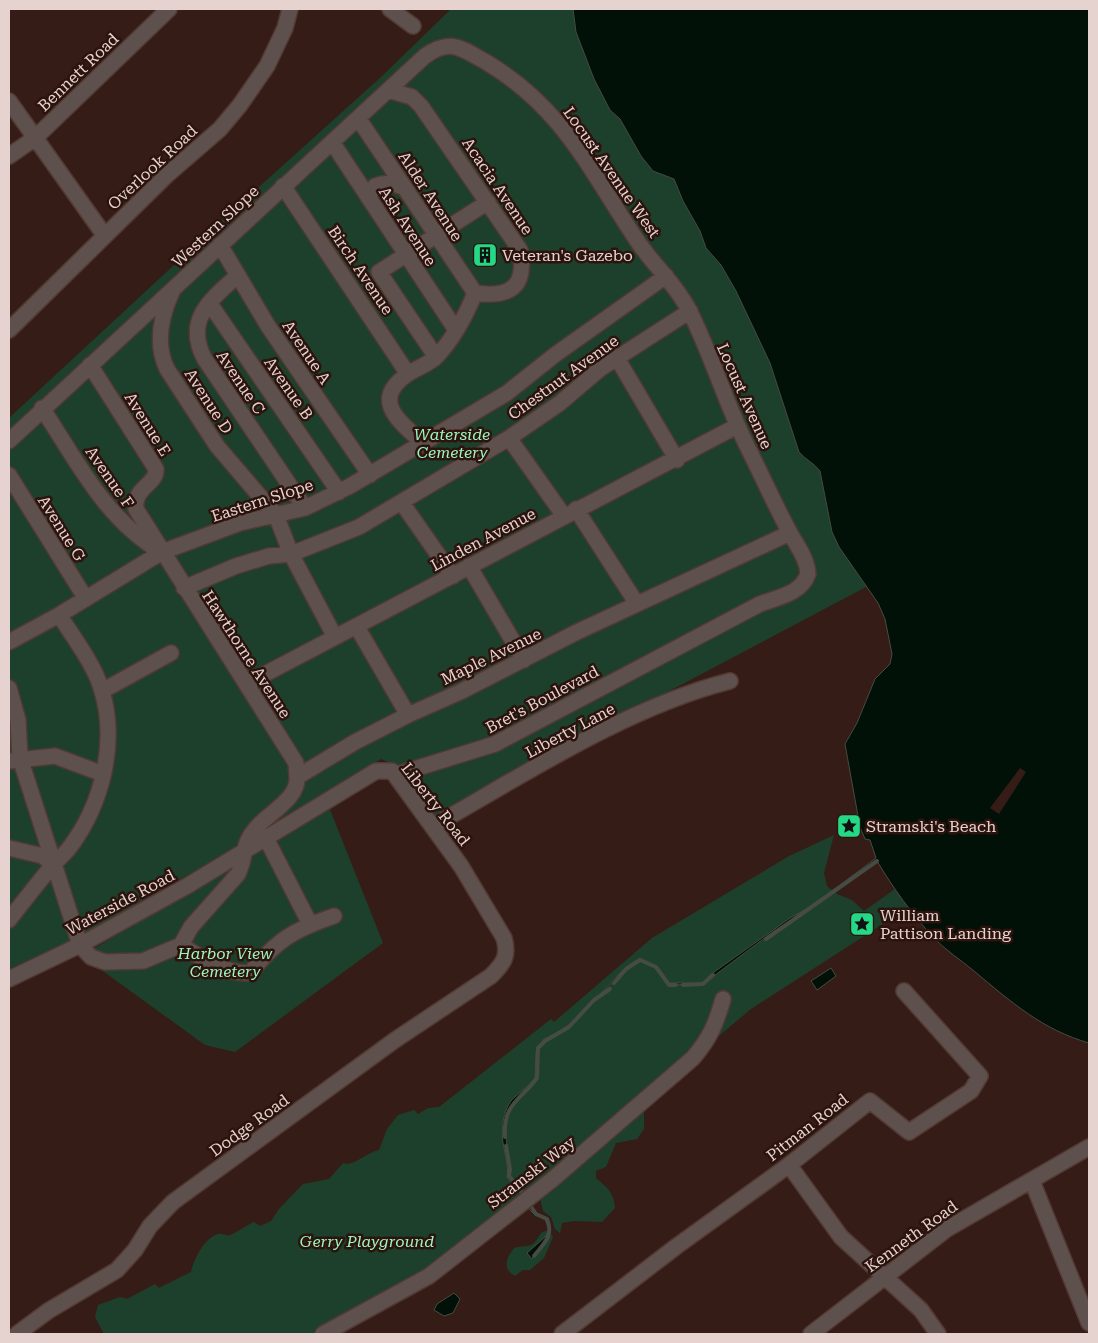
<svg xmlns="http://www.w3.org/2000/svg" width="1098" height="1343" font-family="'Roboto Serif',serif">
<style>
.green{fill:#1c402b}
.water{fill:#011107;stroke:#464b43}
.pier{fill:#361c16}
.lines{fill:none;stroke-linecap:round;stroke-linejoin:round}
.stream{stroke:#464b43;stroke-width:4}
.minor-casing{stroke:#523934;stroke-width:18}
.minor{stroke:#5e514d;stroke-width:15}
.labels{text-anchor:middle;stroke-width:5;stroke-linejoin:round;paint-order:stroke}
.street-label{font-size:16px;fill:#e6d3cf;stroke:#2c130d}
.poi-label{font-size:16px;fill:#e6d3cf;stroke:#2c130d;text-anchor:start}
.park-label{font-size:16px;font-style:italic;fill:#9af5be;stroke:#2c130d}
</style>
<rect width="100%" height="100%" fill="#361c16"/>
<!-- green -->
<path class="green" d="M451 9H573L576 32 581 45 594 79 610 110 620 119 641 156 653 171 674 179 683 201 700 231 706 248 721 265 736 291 770 363 799 452C806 460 814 463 820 471L832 532 839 547 868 586 433 816 410 784 402 768 381 759 193 872 137 903 114 921 9 969V418L228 215 381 77Z
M329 807 383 943 235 1052 205 1045 82 956Z
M834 835 824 873 827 886 837 894 852 900 864 911 895 889 909 907 751 1009 639 1103 644 1108V1129L637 1139 616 1143 606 1167 596 1171V1178C607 1187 614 1193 615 1208L602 1222 574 1221 562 1223 560 1233 555 1229 551 1217 543 1211 540 1198C551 1186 564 1179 575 1167L445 1263 329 1334H104L95 1317 98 1305 120 1297 127 1299 155 1284 159 1288 191 1272C194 1259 204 1238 218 1234 222 1233 226 1236 230 1235 238 1232 246 1225 254 1222L260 1226 271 1221 279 1209 303 1184 329 1179 343 1163C354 1167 367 1152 379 1150L387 1129 398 1115 414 1110 418 1114 428 1108 439 1107 551 1019 554 1022 652 938 789 856Z
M545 1231H549L553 1237 544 1258 530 1270H523L515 1276C502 1269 506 1258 514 1248 531 1244 531 1250 541 1233Z"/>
<!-- water -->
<path class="water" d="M573 9H1089V1043C1043 1030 1011 1002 974 971 961 960 945 950 933 937 912 914 893 888 877 861L842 884 814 907 774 931 703 984 669 985 656 967 640 960 626 969 569 1027 545 1041 538 1048 537 1078C531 1086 521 1092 515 1100 496 1125 512 1150 509 1176L521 1194 507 1177C509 1166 505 1155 503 1143 501 1128 503 1106 516 1096 523 1090 529 1085 535 1078L536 1052 544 1039 559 1032 574 1021 625 968 640 958 658 967 669 983H703L710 975 790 918 812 906 876 858 870 840 865 839 860 827 845 744 857 723 875 679 890 664 892 654 885 619 878 603 839 547 832 532 820 471C814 463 806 460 799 452L770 363 736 291 721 265 706 248 700 231 683 201 674 179 653 171 641 156 620 119 610 110 594 79 581 45 576 32Z
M831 968 836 976 817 990 811 981Z
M530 1205 536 1214 547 1219C554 1236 542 1245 532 1259L527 1253 545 1237 549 1230 545 1219 535 1215 528 1208Z
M454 1293 460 1299 453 1313 444 1316 434 1310 437 1304Z"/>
<!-- pier -->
<path class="pier" d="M1020 768 1026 772 999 814 990 808Z"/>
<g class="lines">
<!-- stream -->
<path class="stream" d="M766 939 877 861
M614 983 626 969 640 960 656 967 669 985H676
M683 985 703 984 713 975
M505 1137C503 1103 520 1101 537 1078L538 1048 545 1041 569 1027 594 1000 610 989
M506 1146 510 1169 509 1176 523 1193
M530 1205 536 1214 547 1219C554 1236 544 1243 534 1256"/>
<defs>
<path id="minor" d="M390 9 413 26
M388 90 412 97 421 106 520 250C527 287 510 298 475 293
M9 101 105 236
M358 118 475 293
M332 142 456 330
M9 156 35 138 169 9
M283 186 408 374
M368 197 375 186C385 182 392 183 403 187
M220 245 268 326 370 475
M237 276C209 301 185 320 204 358L305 508
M172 292C161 316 155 344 167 369L217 446 276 515 291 554 335 637
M210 304 339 492
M9 330 167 175 220 129 240 105 267 66 285 28 290 9
M436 357 379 272 488 202
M617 358 677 460
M90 365 156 469C157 485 133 487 136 509L296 763 297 777
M42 408C77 461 105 519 161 552
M509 438 564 516
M9 441 425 56C451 38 461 48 486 62 563 108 589 169 636 239 652 264 676 284 690 312 712 356 726 404 748 448 762 476 775 505 790 533 797 546 807 558 808 574 801 594 778 597 760 604L495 744 395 775
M423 443C399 421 368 399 411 372 419 367 431 363 437 356 453 339 466 315 475 293
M9 475 86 599
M402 503 453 576
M576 509 637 604
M469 566 524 660
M184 588 236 566 269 556 291 554 359 527 509 438 560 403 600 369 690 311
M357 627 408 715
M9 642 59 615 162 552 240 523 305 508 350 486 507 393 556 354 666 276
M246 684 737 426
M9 688 18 720 20 758 80 945 91 957 105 962 143 961 181 945
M102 691 171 653
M9 761 55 756 103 774
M433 826C525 774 627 707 730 681
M266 838 310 924
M9 848 43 856 53 865
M9 920C23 902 37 884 52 866 58 859 65 854 70 847 103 803 118 740 101 688 95 666 72 635 59 615
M181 945 191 927 238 874C248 852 240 845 259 825 271 812 299 797 297 777L355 742 408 715 460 692 577 632 790 533
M181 945C201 958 225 974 250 973 277 940 293 930 334 916
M9 979 80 945 187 886 376 771H392L395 775 461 866 504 938C509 956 504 963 491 976L395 1040 173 1202 150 1226 135 1250 117 1270 48 1311 17 1334
M789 1165 841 1237 921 1310 938 1334
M1032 1181 1089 1323
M323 1334 429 1276 553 1179 693 1058C710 1038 716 1024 723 999
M562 1334 677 1246 789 1165 870 1101 909 1132 971 1091 980 1076 904 991
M811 1334 947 1229 1089 1147"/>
</defs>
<!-- minor casing -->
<use href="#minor" class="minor-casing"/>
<!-- minor -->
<use href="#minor" class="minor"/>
</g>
<!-- icons -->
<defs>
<symbol id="building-square" viewBox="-11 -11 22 22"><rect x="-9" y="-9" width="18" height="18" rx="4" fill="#25d886" stroke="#2c130d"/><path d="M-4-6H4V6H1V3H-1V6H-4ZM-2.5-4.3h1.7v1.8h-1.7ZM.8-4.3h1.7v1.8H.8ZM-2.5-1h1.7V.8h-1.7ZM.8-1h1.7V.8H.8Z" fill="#111"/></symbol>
<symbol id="sight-square" viewBox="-11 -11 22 22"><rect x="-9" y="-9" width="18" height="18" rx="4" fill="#25d886" stroke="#2c130d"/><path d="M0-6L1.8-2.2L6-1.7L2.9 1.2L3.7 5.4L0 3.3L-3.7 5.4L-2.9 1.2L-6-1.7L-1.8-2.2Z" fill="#111"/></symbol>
</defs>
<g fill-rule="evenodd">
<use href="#building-square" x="471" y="241" width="28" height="28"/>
<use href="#sight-square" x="835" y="812" width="28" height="28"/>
<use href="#sight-square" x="848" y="910" width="28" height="28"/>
</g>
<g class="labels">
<!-- street labels -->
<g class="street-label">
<text transform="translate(78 72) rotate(-44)" y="6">Bennett Road</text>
<text transform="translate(152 167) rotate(-43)" y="6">Overlook Road</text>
<text transform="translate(612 172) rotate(55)" y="6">Locust Avenue West</text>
<text transform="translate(498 186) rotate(56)" y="6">Acacia Avenue</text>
<text transform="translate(431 196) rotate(57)" y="6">Alder Avenue</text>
<text transform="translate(215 226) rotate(-43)" y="6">Western Slope</text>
<text transform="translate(408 226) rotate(57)" y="6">Ash Avenue</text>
<text transform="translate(361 270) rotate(56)" y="6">Birch Avenue</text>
<text transform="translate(307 352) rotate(56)" y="6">Avenue A</text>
<text transform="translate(563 377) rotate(-36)" y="6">Chestnut Avenue</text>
<text transform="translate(241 382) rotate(56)" y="6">Avenue C</text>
<text transform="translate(289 388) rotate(55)" y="6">Avenue B</text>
<text transform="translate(745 396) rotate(66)" y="6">Locust Avenue</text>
<text transform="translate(209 401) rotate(57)" y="6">Avenue D</text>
<text transform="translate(148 424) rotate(58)" y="6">Avenue E</text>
<text transform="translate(110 477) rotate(55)" y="6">Avenue F</text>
<text transform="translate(262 500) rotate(-18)" y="6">Eastern Slope</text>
<text transform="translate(62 528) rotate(58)" y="6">Avenue G</text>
<text transform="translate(483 539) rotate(-28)" y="6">Linden Avenue</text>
<text transform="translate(247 654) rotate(57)" y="6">Hawthorne Avenue</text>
<text transform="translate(491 656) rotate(-26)" y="6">Maple Avenue</text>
<text transform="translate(542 699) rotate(-28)" y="6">Bret's Boulevard</text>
<text transform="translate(570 730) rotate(-28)" y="6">Liberty Lane</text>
<text transform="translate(436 804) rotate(52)" y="6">Liberty Road</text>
<text transform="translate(120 902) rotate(-28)" y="6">Waterside Road</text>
<text transform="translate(249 1125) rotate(-36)" y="6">Dodge Road</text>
<text transform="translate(807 1127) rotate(-38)" y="6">Pitman Road</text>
<text transform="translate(531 1172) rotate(-38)" y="6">Stramski Way</text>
<text transform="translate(911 1236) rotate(-36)" y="6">Kenneth Road</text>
</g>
<!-- poi labels -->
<g class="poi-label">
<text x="502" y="261">Veteran's Gazebo</text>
<text x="866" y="832">Stramski's Beach</text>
<text x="880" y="921">William<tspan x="880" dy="18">Pattison Landing</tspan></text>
</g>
<!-- park labels -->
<g class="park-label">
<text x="452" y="440">Waterside<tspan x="452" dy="18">Cemetery</tspan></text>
<text x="225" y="959">Harbor View<tspan x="225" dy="18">Cemetery</tspan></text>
<text x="367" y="1247">Gerry Playground</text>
</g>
</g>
<!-- border -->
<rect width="1098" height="1343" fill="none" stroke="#e6d3cf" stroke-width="20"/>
</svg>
